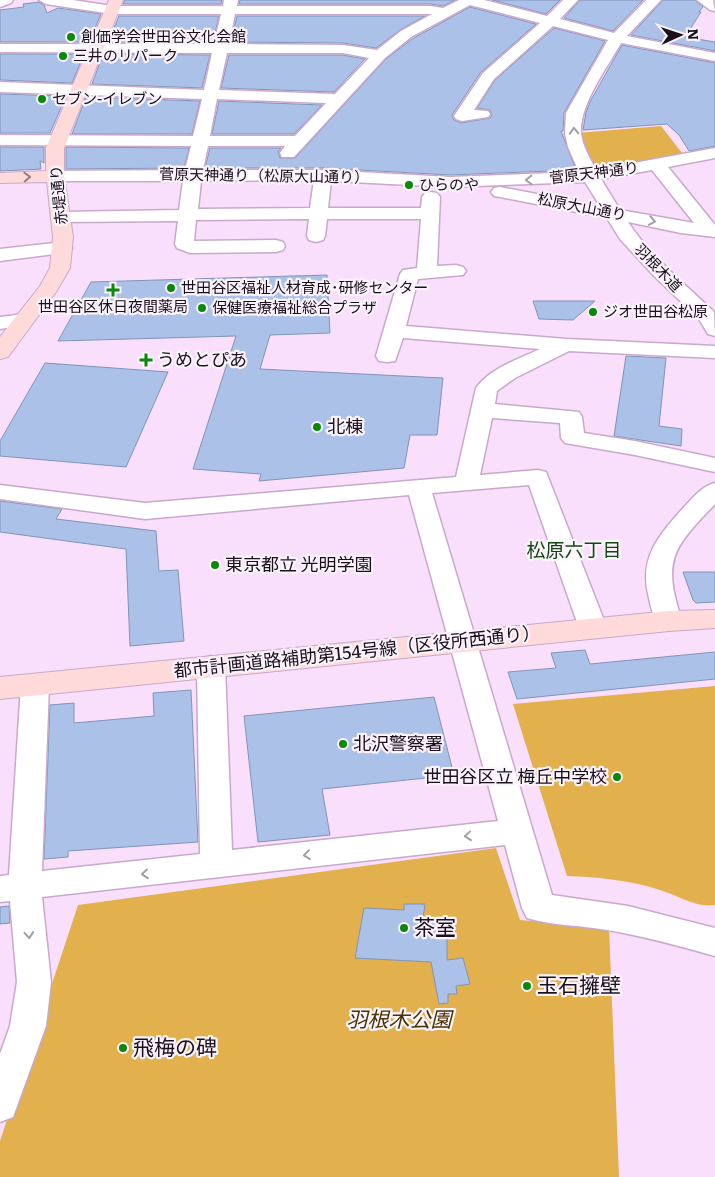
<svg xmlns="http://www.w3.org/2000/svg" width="715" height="1177" font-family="Literata,'Noto Sans JP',serif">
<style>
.green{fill:#e2b04c}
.building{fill:#acc1e8;stroke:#8094ba}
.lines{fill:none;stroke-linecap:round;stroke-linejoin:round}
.street-casing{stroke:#c8a9cc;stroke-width:3}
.secondary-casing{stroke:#c8a9cc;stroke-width:2}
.street{fill:#fff;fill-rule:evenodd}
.secondary{fill:#fedbda;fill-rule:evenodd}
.oneway{stroke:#a39fa4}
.oneway2{stroke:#977f84}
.poi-dot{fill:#0b8709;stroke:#faf3fb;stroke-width:2}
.labels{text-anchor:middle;stroke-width:4.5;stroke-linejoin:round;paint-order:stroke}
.far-poi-label{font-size:15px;fill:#1a0f1b;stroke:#faf3fb;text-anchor:start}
.far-street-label{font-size:15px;fill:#1a0f1b;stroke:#faf3fb}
.poi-label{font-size:18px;fill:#1a0f1b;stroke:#faf3fb;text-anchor:start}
.street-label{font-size:18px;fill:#1a0f1b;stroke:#faf3fb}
.neighbourhood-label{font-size:19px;fill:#134711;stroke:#faf3fb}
.near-poi-label{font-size:21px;fill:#1a0f1b;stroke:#faf3fb;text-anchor:start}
.near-park-label{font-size:21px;font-style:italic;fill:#483200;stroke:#faf3fb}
</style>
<rect width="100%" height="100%" fill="#f9dffc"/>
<!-- green -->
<path class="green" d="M661 126 685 157 604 171 595 169 577 133Z
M715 686V905C696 908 677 895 660 890 629 880 598 877 567 876L513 704Z
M496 848 520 920 609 927 619 1177H0V1141L78 905Z"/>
<!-- building -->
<path class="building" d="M125 0H222L221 4H123Z
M240 0H455L443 6 430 4H239Z
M492 0H560L546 14Z
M580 0H643L613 31 564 18Z
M663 0H695L703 7 699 12H701L685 37 715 42V51L631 35Z
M39 2 44 5 47 13 58 8 101 14 89 42H0V10L24 7 23 4Z
M470 7 536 24 481 72 452 115 454 120 461 123 490 118 492 115 490 110 477 108 495 80 554 28 605 41 564 113 563 131H561L576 170 450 175 323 168H205L210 148H281L278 152 280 158H295L386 59 412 39Z
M119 16H219L213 42H108Z
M237 16H425L400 30 376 48 343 43 231 42Z
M622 45 715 63V146L689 151 679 135 667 124 583 130 586 112 591 100Z
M0 54H84L72 83 0 80Z
M103 54 210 55 202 88 92 84Z
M229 55H343L365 59 334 92 221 88Z
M0 94 66 96 50 133H0Z
M86 97 200 101 192 134H72Z
M219 101 322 105 294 134H212Z
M0 147H44V163L40 161 41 169 0 171Z
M66 147 189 148 184 168 66 169Z
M327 275 330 333 270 335 260 369 443 378 437 435H410L404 468 259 481 261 474 193 469 236 336 58 341 91 282Z
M533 301H595L573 320 539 319Z
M626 356 666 358 659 426 682 429 681 446 614 436Z
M45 363 168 372 126 467 0 456V441Z
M0 501 62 509 56 519 156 531 159 571 178 570 184 641 130 646 126 549 0 532Z
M683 572H715V602L696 603 693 600Z
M585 650 590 664 715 652V679L517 699 508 672 556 668 551 653Z
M191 690 198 842 68 851V857L44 859 50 705 74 703V723L154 716 153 693Z
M434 697 454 775 322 789 330 835 258 842 244 716Z
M404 904H425L423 918 447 919V960L463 958 470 984 456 986 457 994H448V1003L439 1004 431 962 355 958 364 908 404 910Z
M9 906 10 923 0 924V907Z"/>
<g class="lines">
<defs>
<path id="street" d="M0 0H13L11 3 0 7Z
M39 0H73L112 6H223L224 0H238L237 6H430L443 8 459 0H484L547 16 563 0H578L560 19 614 33 646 0H661L627 36 715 53V61L621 43C607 68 579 105 581 134 583 147 590 158 596 170L715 148V158L668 167 715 225V237L681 233 628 222C650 256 685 284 714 312L715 336 708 334 699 319 654 276 620 239 607 218 500 197 494 196 491 192 494 188 500 187 600 206 585 182 450 187 331 181 328 208H421L422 197 425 193 431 192 437 193 440 197 437 266 456 265 463 267 466 271 463 275 418 279 406 326 567 339 715 346V358L569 351 515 378 497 391 495 404 579 412 582 417 584 433 635 441 715 458V472L635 455 565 443 561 438 560 423 492 418 480 475 538 470 546 472 607 628 603 634 593 637 583 634 579 628 529 485 432 493 552 895 628 906 715 928V956C679 946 644 936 607 930 581 925 552 926 527 918L522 908 505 845 42 897 51 982 46 1026 13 1117 0 1122V1054L10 1026 17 982 10 901 0 902V876L9 875 21 685 25 678 35 675 45 678 49 685 42 871 200 854 197 666 201 659 211 656 221 659 225 666 232 850 498 821 409 495 145 519 0 499V485L145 503 456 477 476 388C490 368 519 359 540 349L403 338 395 361 387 362 379 361 376 356 400 274 403 270 417 268 421 219H327L325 236 323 240 316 242 309 240 307 236 309 219 196 220 194 241 276 240 283 242 285 246 283 250 276 252 190 253 177 248 175 244 178 221 62 222 56 221 53 217 56 213 62 212 179 210 183 181H55L49 180 46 176 49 172 55 171 185 170 191 146 0 145V135L193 136 202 99 0 92V82L204 90 212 53 0 52V44H214L221 14H112L46 4ZM470 5 540 23 483 73 454 116 456 119 462 121 488 117 490 114 488 111 474 110 494 79 553 26 608 40 566 113 565 134 568 147 579 172 450 177 323 170H203L208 146H285L280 153 282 157H294L385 58 411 37ZM235 14H432L401 31 377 50 343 45 229 44ZM227 53H343L369 58 335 94 219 90ZM217 99 326 103 295 136H210ZM652 170 694 223 620 210 601 179ZM314 180 310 208 198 209 201 181Z
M697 0H713L715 11 710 10Z
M63 242 70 244 72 248 70 252 0 261V249Z
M24 314 31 316 34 320 31 324 0 329V317Z
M715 483V504C672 549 662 560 682 621L679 627 669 630 659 627C654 619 651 608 649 598 638 558 659 535 685 506 694 497 702 486 715 483Z"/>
<path id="secondary" d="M109 0H123L64 148V176L73 237 70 268 56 292 8 357 0 359V337L40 286 50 268 53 237 47 182 0 183V173L46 171V148Z
M715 610V628L669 631 0 699V677L669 611Z"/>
</defs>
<!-- street casing -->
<use href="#street" class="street-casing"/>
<!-- secondary casing -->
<use href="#secondary" class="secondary-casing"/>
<!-- street -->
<use href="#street" class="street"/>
<!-- secondary -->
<use href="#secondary" class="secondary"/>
</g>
<!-- one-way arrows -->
<defs><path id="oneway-chevron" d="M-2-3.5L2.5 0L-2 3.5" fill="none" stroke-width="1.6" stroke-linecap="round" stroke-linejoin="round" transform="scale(1.25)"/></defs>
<g class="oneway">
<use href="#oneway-chevron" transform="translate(574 131) rotate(-92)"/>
<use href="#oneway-chevron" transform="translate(529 180) rotate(178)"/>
<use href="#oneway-chevron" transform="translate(652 221) rotate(11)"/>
<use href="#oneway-chevron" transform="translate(468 836) rotate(174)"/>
<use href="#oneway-chevron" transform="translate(307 855) rotate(173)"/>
<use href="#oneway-chevron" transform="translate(145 874) rotate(174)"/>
<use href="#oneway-chevron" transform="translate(29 935) rotate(85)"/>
</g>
<use class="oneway2" href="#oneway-chevron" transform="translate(27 177) rotate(-2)"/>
<!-- markers -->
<g class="poi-dot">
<circle cx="71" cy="37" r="5"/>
<circle cx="63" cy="56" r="5"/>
<circle cx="42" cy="99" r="5"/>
<circle cx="409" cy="185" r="5"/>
<circle cx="171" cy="288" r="5"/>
<path d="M110.5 282.5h5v5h5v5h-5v5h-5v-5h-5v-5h5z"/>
<circle cx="202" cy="308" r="5"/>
<circle cx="593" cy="312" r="5"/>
<path d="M143.5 352.5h5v5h5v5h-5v5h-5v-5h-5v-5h5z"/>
<circle cx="317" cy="427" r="5"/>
<circle cx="215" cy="565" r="5"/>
<circle cx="343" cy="744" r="5"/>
<circle cx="617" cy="777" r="5"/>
<circle cx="404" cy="928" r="5"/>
<circle cx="527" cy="986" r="5"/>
<circle cx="123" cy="1048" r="5"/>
</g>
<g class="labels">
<!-- far-poi labels -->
<g class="far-poi-label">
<text x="81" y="42">創価学会世田谷文化会館</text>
<text x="73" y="61">三井のリパーク</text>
<text x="52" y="104">セブン-イレブン</text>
<text x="419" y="190">ひらのや</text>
<text x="181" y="293">世田谷区福祉人材育成･研修センター</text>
<text x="113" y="312" text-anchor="middle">世田谷区休日夜間薬局</text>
<text x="212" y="313">保健医療福祉総合プラザ</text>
<text x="603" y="317">ジオ世田谷松原</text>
</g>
<!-- far-street labels -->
<g class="far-street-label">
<text transform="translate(594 173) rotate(-7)" y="5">菅原天神通り</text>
<text transform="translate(264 176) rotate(1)" y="5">菅原天神通り（松原大山通り）</text>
<text transform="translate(59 195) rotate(-96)" y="5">赤堤通り</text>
<text transform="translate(582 207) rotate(11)" y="5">松原大山通り</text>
<text transform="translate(658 268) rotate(46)" y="5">羽根木道</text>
</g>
<!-- poi labels -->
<g class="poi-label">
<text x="157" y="366">うめとぴあ</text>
<text x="327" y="433">北棟</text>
<text x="225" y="571">東京都立 光明学園</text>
<text x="353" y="750">北沢警察署</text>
<text x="607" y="783" text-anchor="end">世田谷区立 梅丘中学校</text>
</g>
<!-- street labels -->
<g class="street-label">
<text transform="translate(357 652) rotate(-6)" y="6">都市計画道路補助第154号線（区役所西通り）</text>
</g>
<!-- neighbourhood labels -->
<g class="neighbourhood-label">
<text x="574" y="557">松原六丁目</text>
</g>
<!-- near-poi labels -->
<g class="near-poi-label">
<text x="414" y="935">茶室</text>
<text x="537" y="993">玉石擁壁</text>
<text x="133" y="1055">飛梅の碑</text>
</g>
<!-- near-park labels -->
<g class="near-park-label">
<text x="399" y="1027">羽根木公園</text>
</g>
</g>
<!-- north arrow -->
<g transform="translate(680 35) rotate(87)" stroke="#faf3fb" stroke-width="4" paint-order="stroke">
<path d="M0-4L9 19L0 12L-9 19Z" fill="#1a0f1b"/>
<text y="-8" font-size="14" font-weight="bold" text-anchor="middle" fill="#1a0f1b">N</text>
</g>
</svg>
